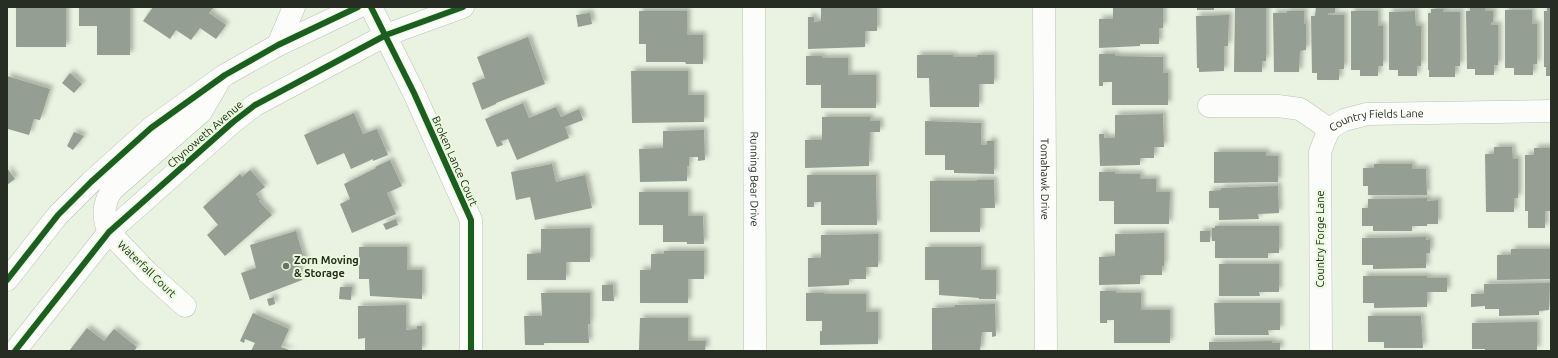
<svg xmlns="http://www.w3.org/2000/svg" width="1558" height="358" font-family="Ubuntu,sans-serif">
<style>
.building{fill:#949e92;filter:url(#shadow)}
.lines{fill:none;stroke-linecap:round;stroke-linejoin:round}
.minor-casing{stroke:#bcc3b6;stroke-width:23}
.minor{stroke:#fcfdfb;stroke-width:22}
.cycleway-casing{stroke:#e9f9dc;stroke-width:8}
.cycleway{stroke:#1b5e20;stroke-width:6}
.poi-dot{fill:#6b7265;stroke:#e9f9dc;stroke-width:1.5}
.labels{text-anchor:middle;stroke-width:4;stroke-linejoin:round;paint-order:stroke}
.street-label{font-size:11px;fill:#272d22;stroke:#e9f9dc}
.poi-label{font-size:11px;font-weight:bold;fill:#272d22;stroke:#e9f9dc;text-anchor:start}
</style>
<defs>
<filter id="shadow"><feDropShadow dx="3.5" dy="-3.5" stdDeviation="2" flood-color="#0004"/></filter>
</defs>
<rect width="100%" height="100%" fill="#eaf3e2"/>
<!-- building -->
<path class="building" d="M16 7H66V47H16Z
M79 7H130V55H97V26H79Z
M153 7H214L209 13 226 25 216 39 200 28 191 40 176 30 170 39 143 21Z
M821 7H877V31H865V47L808 49V17H814V22L821 21Z
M1113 7H1163V28H1159V44H1140V46L1099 48V19H1113Z
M1197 7H1214V10H1197Z
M1237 7H1266V61H1262V72H1234L1235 8H1237Z
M1316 7H1335V13H1328V15H1344V69H1339V80H1317V73H1312L1311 16H1315Z
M1470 7H1485V11H1493V22H1491V25H1498V65H1494V75H1475V69H1467L1466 11H1470Z
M1547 8H1551V76H1546V67H1544V11H1547Z
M1431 9H1444L1443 12H1460V66H1455V77H1429V70H1428V13H1431Z
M1505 10H1532V24H1537V64H1533V75H1514V68H1505Z
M639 11H687V35H703V64H686L685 62H646V44H639Z
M1287 11H1304V24H1306V50L1300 51 1299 72H1274L1273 13H1287Z
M1351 11H1378V26H1383V66H1378V76H1360V70H1351Z
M1415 11 1416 26H1421V66H1417V76H1398V70H1389V12Z
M590 13 592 24 578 27 576 15Z
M1229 15 1228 46H1224V71L1199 72V68H1197L1196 16Z
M528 37 545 84 496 103V104L482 110 472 83 485 78 477 57Z
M1099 54H1115V56L1163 57V73H1168V105H1112V82H1103V86H1099Z
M917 55H953V57H977V55H994V84H979V107H930L929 78H917Z
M806 56H822V58H848V75H876V108H821V85H806Z
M631 71H688V95H704V122L632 123Z
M70 73 82 84 74 93 62 83Z
M7 76 50 89 40 120 34 119 29 135 8 129 7 132Z
M523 103 529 118 556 107 561 117 579 109 583 120 565 127 569 138 517 160 508 139 501 141 503 145 497 147 485 119Z
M354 113 363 134 377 129 388 155 373 161V159L351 169 344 153 317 165 304 135Z
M1163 114 1164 147H1154V158H1140V165L1100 166 1099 134H1104V138H1115V115Z
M822 117H870V121H880V132H870L869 166 805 168V140H822Z
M925 121 981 123V145H987V141H994V174L954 173V170H945V155H925Z
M704 130 705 160 698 161V157H689V166H687V181L640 182 639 149 663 148V131Z
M74 132 84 136 73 150 67 146Z
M1494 147H1512L1513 159H1518V198H1514V212H1486L1485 154H1494Z
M1534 148H1551V211H1545V228H1528V211H1525V155H1534Z
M1214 152H1266V156H1278V182L1214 183Z
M390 160 402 186 387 193 396 214 352 233 340 204 350 199 344 184 376 168 375 167Z
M552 164 556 182 585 175 592 208 535 220 530 197 516 200 511 172Z
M1374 164H1412V169H1426L1427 195H1368V186H1363V168H1374Z
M7 168 15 179 7 185Z
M250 170 265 187 256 194 260 199 259 201 272 215 225 256 207 235 218 225 203 207 240 174 242 177Z
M1099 172H1115V174H1140V179H1156V192H1170L1169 224H1114V201H1099Z
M807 175H876L877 225H821V202H814V207H807Z
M977 180H994L995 208H980V232H930V181H977Z
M1278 186 1279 213 1258 214 1259 219 1219 220V208H1209V191L1221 190V188Z
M639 192H688V216H703L704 244H687V242H663V225H639Z
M1427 198V201L1438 200V224H1427V226H1412V231H1373V226H1362V208H1368V199Z
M396 219 398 225 386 230 383 224Z
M1215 226H1279V253H1268V258H1215V241H1212V228H1215Z
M590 228V262H566V280H527V254L541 253V229Z
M296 231 305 262 298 265 302 280 250 300 241 273 256 268 250 245Z
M1200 231H1210V242H1200Z
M1164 233V266H1162V275H1140V284L1099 285V257L1115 256V234Z
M878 234V267H866V279H849V285L808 287V258H821V235Z
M1426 237V240L1430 239V253H1426V268L1373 269V265H1362V238Z
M359 247H407V270H422V299L370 296 369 279H359Z
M925 247H981V270H996V299H979V298L939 295V280H925Z
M1511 249H1551V279L1497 280V255H1511Z
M664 251H704V279H688V303H640V270H651V254H664Z
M1219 264H1279V292H1259L1260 296H1219Z
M1363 276H1427V278H1447V292H1427V307L1374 308V303H1363Z
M1550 283 1549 310 1539 311V315L1499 316V309H1485V306L1471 307V294H1484V284Z
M602 285H613L614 301H602Z
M340 287H352L351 300 339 299Z
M1100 291H1116V293H1141V310H1170V343H1114V320H1107V323H1100Z
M541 293H590V324H588L589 343H544V345H525L524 316H542Z
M806 293H824V294H866V312H878V344L820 345V331H822V321H806Z
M274 297 275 304 269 306 267 299Z
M1214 303H1280V330H1268L1269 335H1215Z
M995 304 996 336 992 337V332H982L980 351H932V308L955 307V305Z
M406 305V330L417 329V326H422V351H365V338L358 339V306Z
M253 313 289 329 281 347 292 351H251L255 343 245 339 244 343 240 341Z
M1368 316H1421L1423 348H1384V342H1368Z
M640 318H688V341H706L705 351H651V350H639Z
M1537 322V350L1485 351V349H1472V323Z
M87 328 104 341 114 329 137 347 134 351H69Z
M1272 341V343H1280V351H1209V342Z"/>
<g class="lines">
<defs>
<g id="minor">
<path d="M371 7 414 93 471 220V351"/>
<path id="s1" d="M754 7 755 351"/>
<path id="s2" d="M1044 7 1046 351"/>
<path d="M278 45 294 7"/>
<path id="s3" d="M1209 106H1278L1300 109 1329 129 1344 120 1367 114 1551 111"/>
<path d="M7 280 58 215 91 182 151 128 225 75 278 45 358 7"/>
<path d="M185 306 147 272 109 232C102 217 103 204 112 190L201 112 217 85"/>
<path d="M15 351 109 232 233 122 255 105 386 35 463 7"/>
<path d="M1321 351 1320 152 1329 129"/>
</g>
</defs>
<!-- minor casing -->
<use href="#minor" class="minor-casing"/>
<!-- minor -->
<use href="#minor" class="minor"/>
<defs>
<path id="cycleway" d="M371 7 414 93 471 220V351
M7 280 58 215 91 182 151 128 225 75 278 45 358 7
M15 351 109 232 233 122 255 105 386 35 463 7"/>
</defs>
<!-- cycleway casing -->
<use href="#cycleway" class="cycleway-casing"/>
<!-- cycleway -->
<use href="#cycleway" class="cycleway"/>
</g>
<!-- markers -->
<circle class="poi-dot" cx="286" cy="266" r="4"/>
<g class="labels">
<!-- street labels -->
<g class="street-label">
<text dy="4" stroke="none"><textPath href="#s3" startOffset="176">Country Fields Lane</textPath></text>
<text transform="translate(205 134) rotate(-41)" y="4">Chynoweth Avenue</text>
<text transform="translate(455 161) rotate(66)" y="4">Broken Lance Court</text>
<text dy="4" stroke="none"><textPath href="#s1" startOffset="172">Running Bear Drive</textPath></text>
<text dy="4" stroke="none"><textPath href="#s2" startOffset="172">Tomahawk Drive</textPath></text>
<text transform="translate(1320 239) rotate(-90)" y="4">Country Forge Lane</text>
<text transform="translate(147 269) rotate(44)" y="4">Waterfall Court</text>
</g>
<!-- poi labels -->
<g class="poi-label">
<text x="294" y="264">Zorn Moving<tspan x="294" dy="13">&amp; Storage</tspan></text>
</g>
</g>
<!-- border -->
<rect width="1558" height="358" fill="none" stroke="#272d22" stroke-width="16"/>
</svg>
